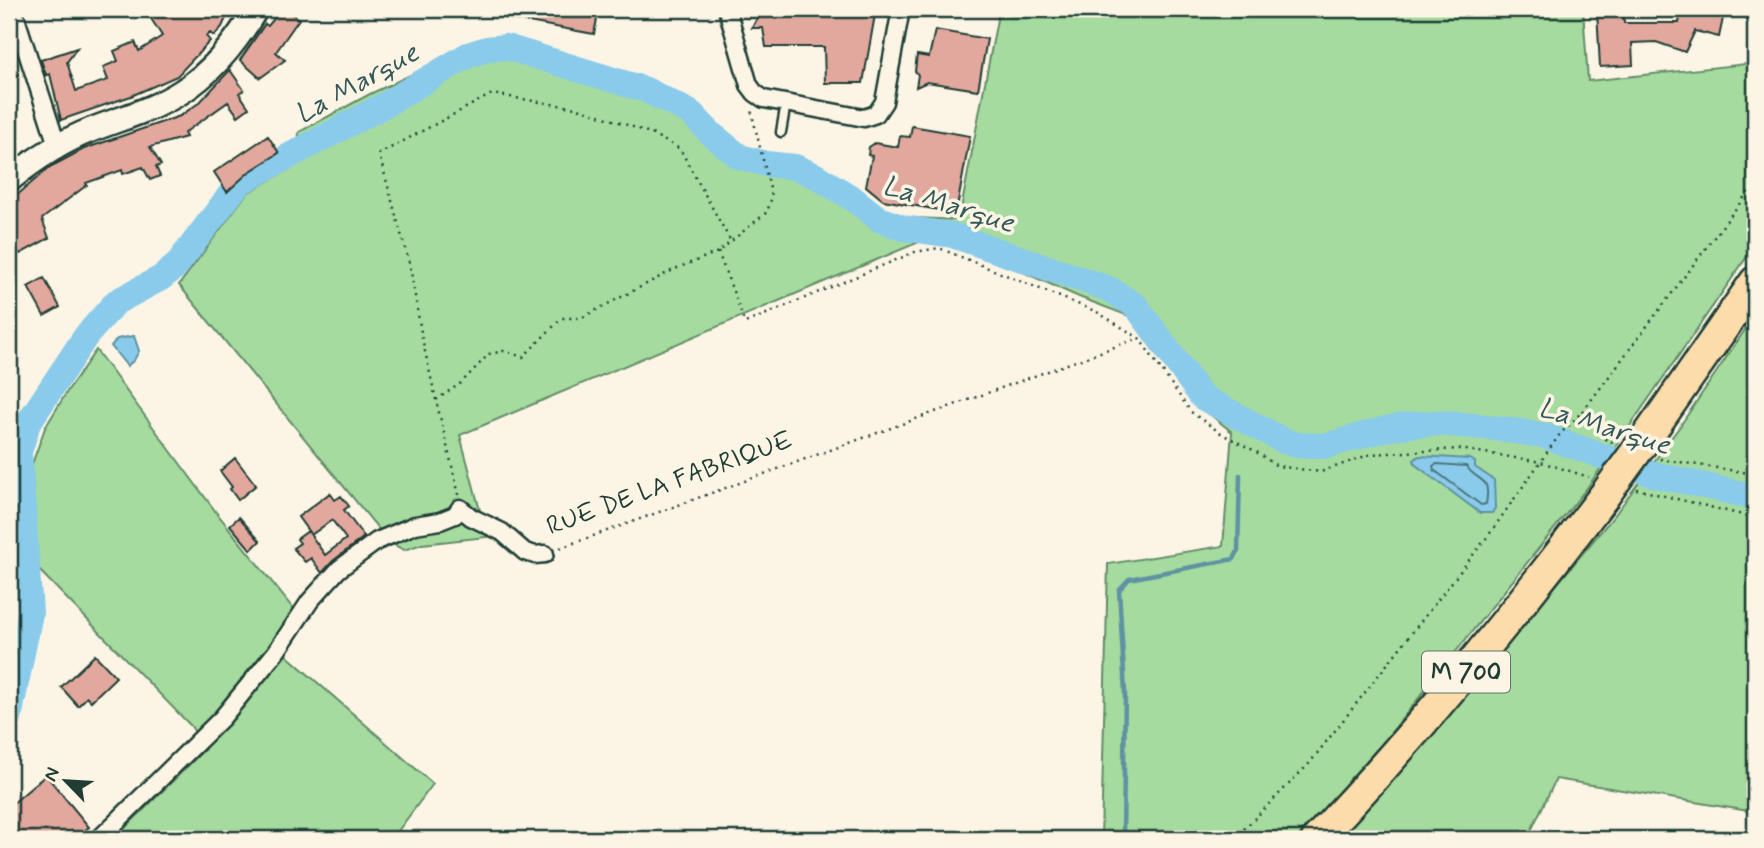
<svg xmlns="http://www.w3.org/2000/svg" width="1764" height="848" font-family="Mynerve,sans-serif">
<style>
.green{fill:#a5db9e;stroke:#628c69;stroke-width:2}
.water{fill:#8acbeb;stroke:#5f92a2;stroke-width:2}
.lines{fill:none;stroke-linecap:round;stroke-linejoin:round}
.shore{stroke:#4a767d;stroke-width:2}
.stream{stroke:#5f92a2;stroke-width:4.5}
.river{stroke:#8acbeb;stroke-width:26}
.building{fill:#e2a89e;stroke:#1f3d34;stroke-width:2}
.lane-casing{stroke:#1f3d34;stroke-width:13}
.street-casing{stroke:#1f3d34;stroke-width:21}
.secondary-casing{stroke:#1f3d34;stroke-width:28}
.highway-casing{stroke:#1f3d34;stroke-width:35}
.path{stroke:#1f3d34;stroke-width:2.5;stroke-dasharray:2 5;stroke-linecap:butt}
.lane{stroke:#fcf5e5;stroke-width:8}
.street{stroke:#fcf5e5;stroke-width:16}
.secondary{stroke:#fcf5e5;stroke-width:23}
.highway{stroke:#fddcac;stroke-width:30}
.highway-bridge-casing{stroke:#1f3d34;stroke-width:35;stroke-linecap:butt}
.highway-bridge{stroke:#fddcac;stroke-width:30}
.labels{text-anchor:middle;stroke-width:7;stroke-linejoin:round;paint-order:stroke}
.shield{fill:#fcf5e5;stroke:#617469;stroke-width:2}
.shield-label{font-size:24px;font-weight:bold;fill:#1f3d34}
.street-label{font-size:26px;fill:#1f3d34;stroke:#fcf5e5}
.water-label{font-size:28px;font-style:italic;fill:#345959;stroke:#fcf5e5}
</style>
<rect width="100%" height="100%" fill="#fcf5e5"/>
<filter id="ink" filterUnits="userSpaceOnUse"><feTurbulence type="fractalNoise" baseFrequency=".0143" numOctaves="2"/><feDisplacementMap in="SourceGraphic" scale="14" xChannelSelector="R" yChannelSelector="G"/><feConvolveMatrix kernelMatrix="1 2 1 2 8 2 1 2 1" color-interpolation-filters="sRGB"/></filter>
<g filter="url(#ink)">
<!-- green -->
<path class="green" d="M999 9H1583L1588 81 1755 63V245L1587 488 1386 739 1296 839H1101L1108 564 1223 546 1232 432 1192 400 1137 319 1079 297 989 257 926 239 460 435 487 537 422 544 404 550 390 543 179 285 247 193 297 165 299 132 370 94 487 39 544 49 683 99 720 134 745 151 829 174 895 217 959 220Z
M1755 315V812L1556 779 1527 839H1340L1476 681 1614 516 1680 426Z
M96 350 216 512 303 621 285 654 433 784 392 839H114L205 749 191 726 37 568 31 467 45 428 68 390Z"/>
<!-- water -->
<path class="water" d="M134 336 139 351 134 360 127 366 111 346 117 339Z
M1419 456 1470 459 1475 462V467L1494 480 1495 508 1492 513H1480L1416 465 1414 460Z"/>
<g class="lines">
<!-- shore -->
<path class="shore" d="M1437 464 1466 466C1479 484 1491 475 1486 504L1481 505 1434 470 1433 466Z"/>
<!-- stream -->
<path class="stream" d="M1123 839 1125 692 1119 590 1129 579 1234 559 1238 551 1240 475"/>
<!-- river -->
<path class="river" d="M9 718 30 613 19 452 28 423 86 336 116 302 161 278 176 266 239 183 386 104 468 55 487 49 506 47 646 90 691 113 711 134 740 157 766 164 795 167 816 176 852 198 879 219 903 228 952 235 1109 289 1136 306 1202 397 1284 441 1297 445 1325 446 1385 429 1409 425 1436 423 1486 427 1542 435 1656 475 1755 497"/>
</g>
<!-- building -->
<path class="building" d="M145 9H230L222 27 214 36 210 33 206 36 210 41 177 76 131 96 61 120 50 74 46 75 41 60 77 48 67 62 76 91 108 80 103 67 118 61 114 51 135 42 139 51 162 36Z
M282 9H286L299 19 276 52 285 60 260 78 240 60 265 24 268 26Z
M492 9H599L594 34 491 15Z
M765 9H876L863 83H825L824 47H766L763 28H752L758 16Z
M1597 9H1623L1624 23H1679L1681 10 1690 11V9H1725L1719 37 1695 31 1685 52 1656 42 1632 43 1633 65 1600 67Z
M935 30 987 39 978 90 927 82 916 87 918 75 915 71 917 55 929 57Z
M230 70 244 90 239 93 249 108 238 116 228 102 184 133 186 137 150 147 161 165 156 167 160 176 150 180 143 167 123 174 122 170 86 183 87 185 42 219 49 238 20 254 9 238V202L50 167 84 149 180 116 200 102Z
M912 126 970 136 956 213 883 200 866 186 872 156 868 155 869 147 875 143 898 147 900 136 910 137Z
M268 136 279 153 249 172 227 192 214 172Z
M44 278 60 307 44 316 28 287Z
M235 458 256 485 238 500 230 489 232 487 220 471Z
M330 493 335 500 341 496 349 506 344 510 364 537 333 561 322 573 311 558 305 562 293 548 300 543 297 539 308 531 325 555 346 539 332 520 311 535 298 517Z
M239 517 260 541 251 550 230 525Z
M95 655 116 677 91 701 87 697 78 706 61 687Z
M46 775 89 827 74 839H9V812L12 804Z"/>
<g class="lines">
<defs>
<path id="lane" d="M781 132 786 103"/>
<path id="street" d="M13 9 57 145
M727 9 749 85 755 93 764 99 864 118 876 114 884 102 901 9
M99 839 222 718 276 652 310 601 339 569 377 541 415 525 440 521 455 515 460 508 471 517 502 532 525 552 535 555 545 554"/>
<path id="secondary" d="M9 180C35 159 60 142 91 130 121 118 153 110 181 92 213 72 237 41 256 9"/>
<path id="highway" d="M1649 434 1755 282
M1317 839C1420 731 1514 615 1604 496"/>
</defs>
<!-- lane casing -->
<use href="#lane" class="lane-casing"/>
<!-- street casing -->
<use href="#street" class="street-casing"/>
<!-- secondary casing -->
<use href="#secondary" class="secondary-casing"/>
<!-- highway casing -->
<use href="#highway" class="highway-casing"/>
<!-- path -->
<path class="path" d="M718 252 745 323 915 252 939 248 1097 312 1139 338 1191 412 1222 434 1255 451 1277 466 1321 472 1371 454 1460 449 1541 462 1589 477
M436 400 422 338 410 266 379 154 492 94 582 109 650 133 680 149 730 240
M1583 411 1605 439 1614 443
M1660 459 1755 474
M1636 489 1755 518
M459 495 436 400 461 383 489 354 504 351 523 357 562 318H581L675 269 718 252 767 212 772 197 751 110
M560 548 1139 338
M1234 839 1308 765 1488 536 1560 434 1583 411 1755 183"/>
<!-- lane -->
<use href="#lane" class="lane"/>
<!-- street -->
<use href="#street" class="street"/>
<!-- secondary -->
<use href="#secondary" class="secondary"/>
<!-- highway -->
<use href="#highway" class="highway"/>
<defs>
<path id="highway-bridge" d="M1604 496 1649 434"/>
</defs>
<!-- highway-bridge casing -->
<use href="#highway-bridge" class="highway-bridge-casing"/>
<!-- highway-bridge -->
<use href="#highway-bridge" class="highway-bridge"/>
</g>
</g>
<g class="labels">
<!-- shield labels -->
<rect class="shield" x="1422" y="651.5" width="88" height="41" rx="5"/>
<g class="shield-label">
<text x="1466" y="680">M 700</text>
</g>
<!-- street labels -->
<g class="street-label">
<text transform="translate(669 482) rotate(-20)" y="9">RUE DE LA FABRIQUE</text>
</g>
<!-- water labels -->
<g class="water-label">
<text transform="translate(356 82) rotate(-29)" y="10">La Marque</text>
<text transform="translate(949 203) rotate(17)" y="10">La Marque</text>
<text transform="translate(1605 425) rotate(17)" y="10">La Marque</text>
</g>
</g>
<!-- margin -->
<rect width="1764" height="848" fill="none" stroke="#fcf5e5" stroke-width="35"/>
<rect x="18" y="18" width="1729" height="813" fill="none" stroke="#1f3d34" stroke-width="2.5" filter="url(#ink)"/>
<!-- north arrow -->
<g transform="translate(66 781) rotate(295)" stroke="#fcf5e5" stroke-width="5" paint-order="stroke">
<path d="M0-5L12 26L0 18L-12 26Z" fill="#1f3d34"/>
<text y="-10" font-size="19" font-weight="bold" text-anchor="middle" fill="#1f3d34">N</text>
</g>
</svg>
